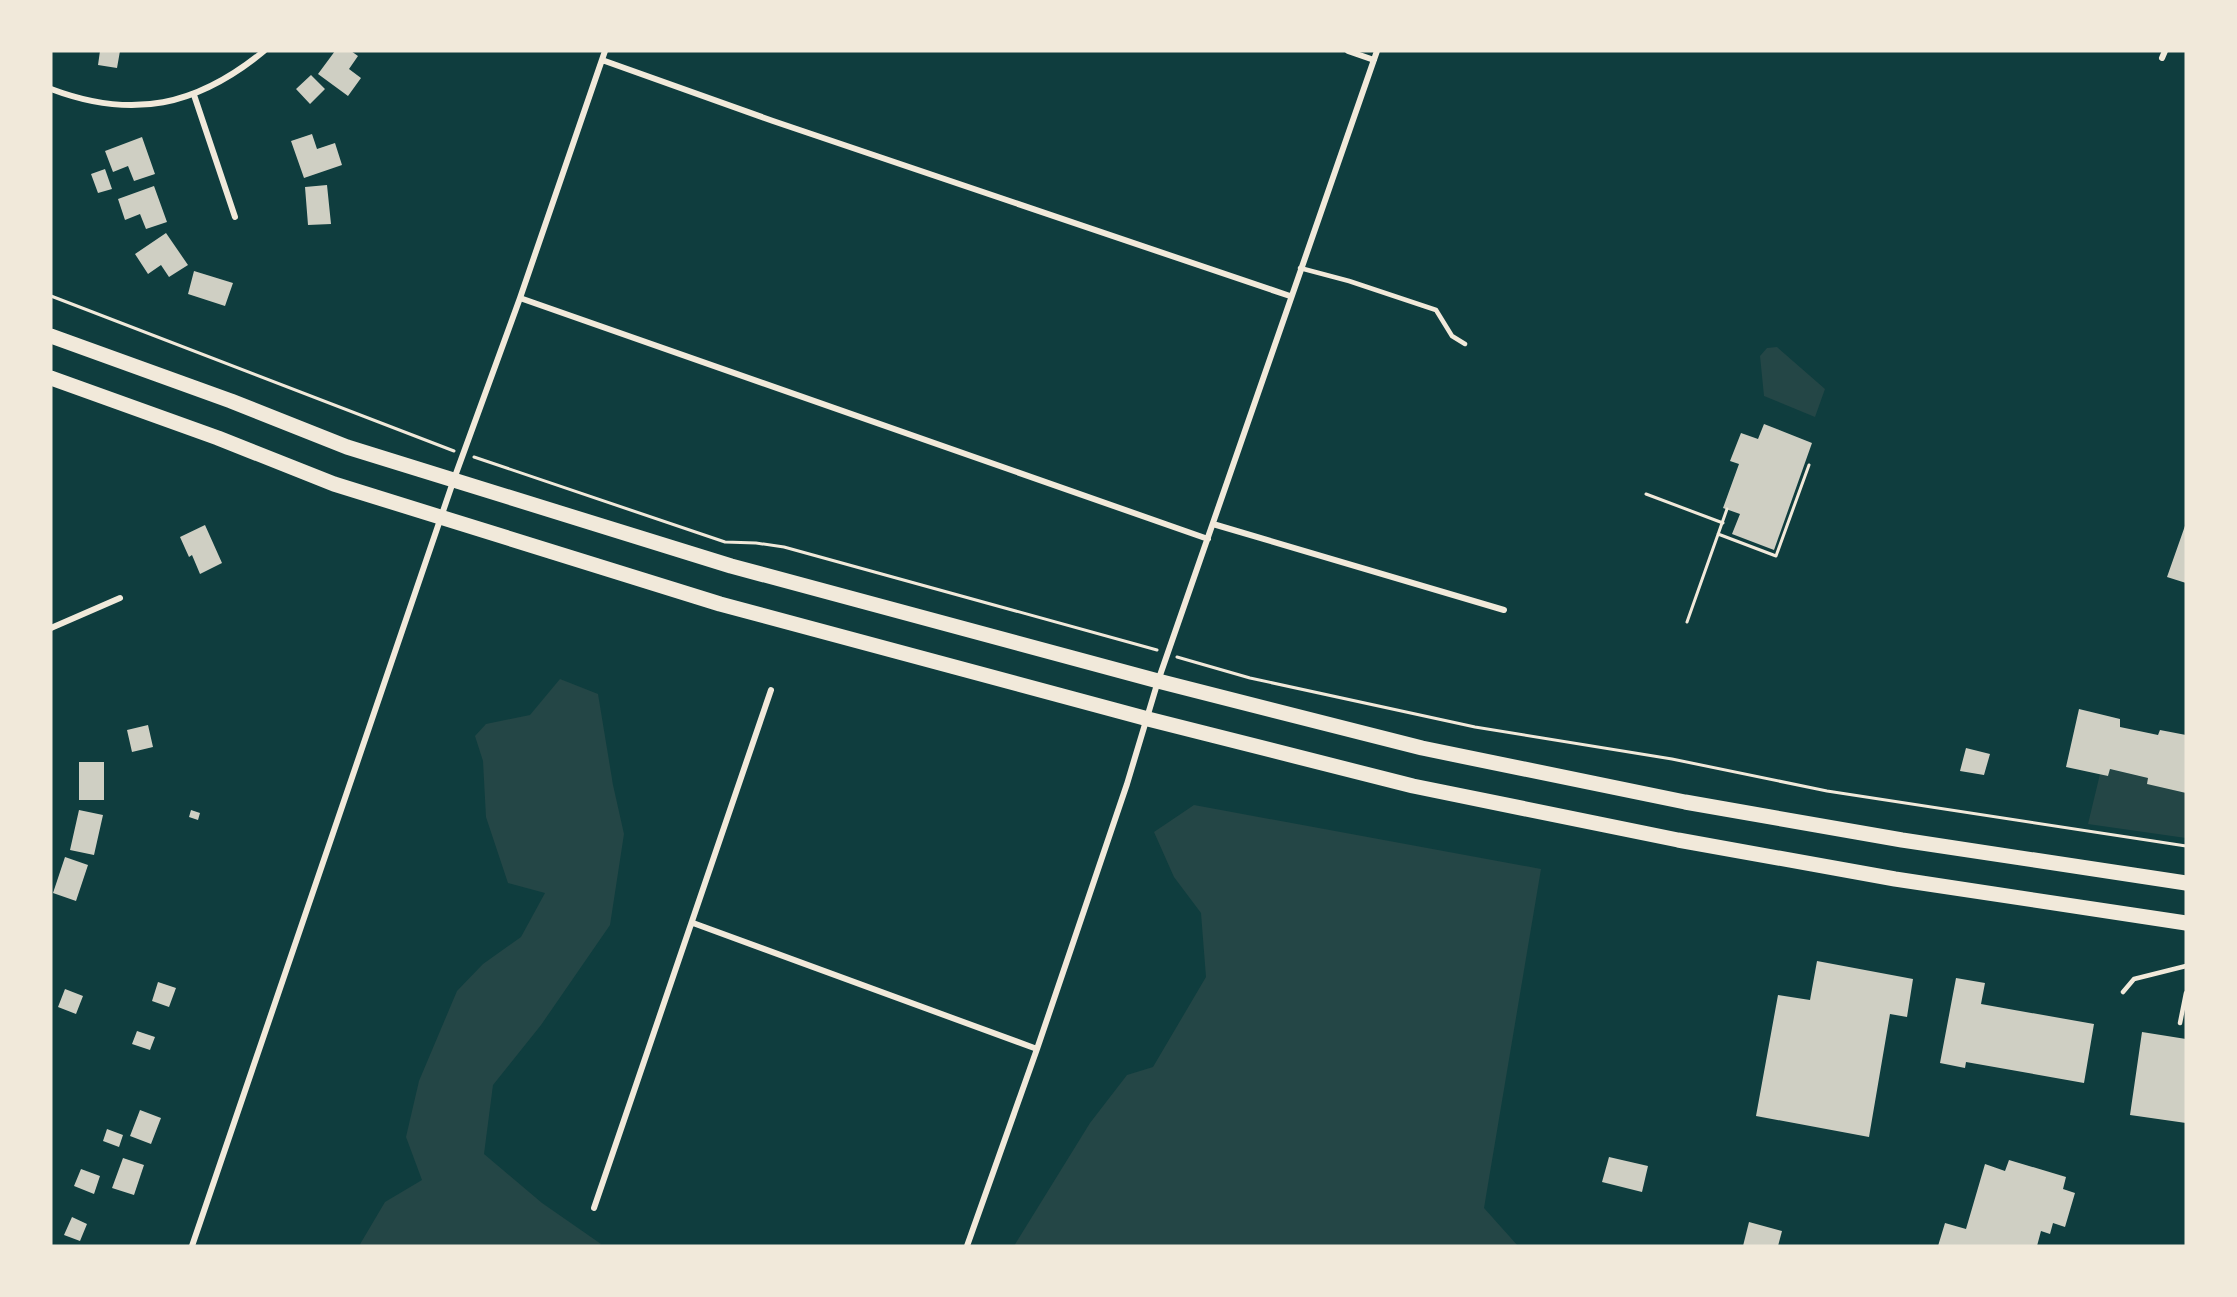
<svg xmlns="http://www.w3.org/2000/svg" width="2237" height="1297" font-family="'Source Sans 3',sans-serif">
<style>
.green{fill:#244646}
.building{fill:#cfcfc3}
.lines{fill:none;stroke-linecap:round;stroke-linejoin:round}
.path{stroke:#f1e9da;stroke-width:3}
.service{stroke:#f1e9da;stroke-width:4.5}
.minor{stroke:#f1e9da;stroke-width:6}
.primary{stroke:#f1e9da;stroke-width:15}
</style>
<rect width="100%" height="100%" fill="#0f3d3e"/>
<!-- green -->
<path class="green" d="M1777 347 1825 389 1815 417 1764 396 1760 356 1767 348Z
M560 679 598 694 613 785 624 834 610 925 541 1025 493 1085 484 1154 542 1203 601 1244 598 1246H359L385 1202 422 1180 406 1137 419 1081 457 991 483 964 521 937 545 893 508 883 486 817 483 761 475 736 486 724 530 715Z
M2110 769 2148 778V784L2186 793V838L2088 824 2100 774 2108 776Z
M1194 805 1541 869 1484 1208 1518 1246H1014L1090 1123 1127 1075 1153 1067 1206 977 1201 913 1174 877 1154 832Z"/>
<!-- building -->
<path class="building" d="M100 51H120L117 68 98 65Z
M335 51H351L358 56 349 69 361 78 348 96 318 74Z
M311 75 325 89 310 104 296 89Z
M312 134 317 149 335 143 342 165 304 178 291 141Z
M142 137 155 174 134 181 128 166 113 172 105 151Z
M105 169 112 189 98 193 91 174Z
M327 185 331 224 308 225 305 187Z
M154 186 167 222 146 229 140 214 125 220 118 199Z
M166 233 188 265 169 277 161 265 148 274 135 254Z
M194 271 233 283 225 306 188 294Z
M1764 424 1812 443 1774 550 1732 534 1740 514 1723 508 1739 464 1730 461 1741 433 1758 439Z
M2186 523V583L2167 577Z
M205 525 222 563 200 574 192 555 189 557 180 537Z
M2079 709 2120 719V727L2158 735 2160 730 2186 735V793L2147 784 2148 778 2110 769 2108 776 2066 767Z
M148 725 153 747 132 752 127 730Z
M1966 748 1990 754 1984 775 1960 771Z
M79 762H104V800H79Z
M79 810 103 815 94 855 70 850Z
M191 810 200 813 198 820 189 817Z
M65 857 88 865 76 901 53 893Z
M1817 961 1913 979 1907 1017 1890 1014 1869 1137 1756 1116 1778 995 1810 1000Z
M1956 978 1985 983 1981 1004 2094 1024 2084 1083 1966 1062 1965 1068 1940 1063Z
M158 982 176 988 169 1007 152 1001Z
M65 989 83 996 76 1014 58 1007Z
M137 1031 155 1037 150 1050 132 1044Z
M2142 1032 2186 1039V1123L2130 1115Z
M140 1110 161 1118 151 1144 130 1136Z
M107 1129 123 1135 119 1147 103 1141Z
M1609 1157 1648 1166 1642 1192 1602 1182Z
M123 1158 144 1165 134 1195 112 1188Z
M2009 1160 2066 1177 2063 1189 2075 1193 2065 1227 2053 1223 2050 1234 2041 1231 2037 1246H1938L1945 1223 1966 1229 1985 1164 2005 1171Z
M81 1169 100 1176 94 1194 74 1186Z
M72 1217 87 1224 80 1241 64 1235Z
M1749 1222 1782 1231 1778 1246H1743Z"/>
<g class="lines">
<!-- path -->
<path class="path" d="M51 296 454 451
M474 457 725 542 756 543 784 547 1157 650
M1646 494 1723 523
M1718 534 1776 556 1809 465
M1687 622 1727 509
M1177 657 1250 678 1475 727 1672 759 1827 791 2186 846"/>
<!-- service -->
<path class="service" d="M1300 268 1349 281 1436 310 1452 336 1465 344
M2123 992 2134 979 2186 966
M2180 1023 2186 993"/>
<!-- minor -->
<path class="minor" d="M1348 51 1374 60
M2162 58 2165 51
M602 60 773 121 1290 296
M51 89C133 120 197 106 264 51
M194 95 235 217
M520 298 1208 539
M1213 524 1504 610
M51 628 120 598
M693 923 1037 1049
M594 1208 771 690
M192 1246 454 479 520 298 605 51
M967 1246 1037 1049 1127 784 1158 681 1377 51"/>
<!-- primary -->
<path class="primary" d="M51 336 231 401 347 447 731 566 1158 681 1422 748 1685 802 1902 840 2186 883
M51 378 218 438 334 484 720 604 1148 719 1413 786 1678 840 1895 879 2186 923"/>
</g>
<!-- border -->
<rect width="2237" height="1297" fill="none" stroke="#f1e9da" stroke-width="105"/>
</svg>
